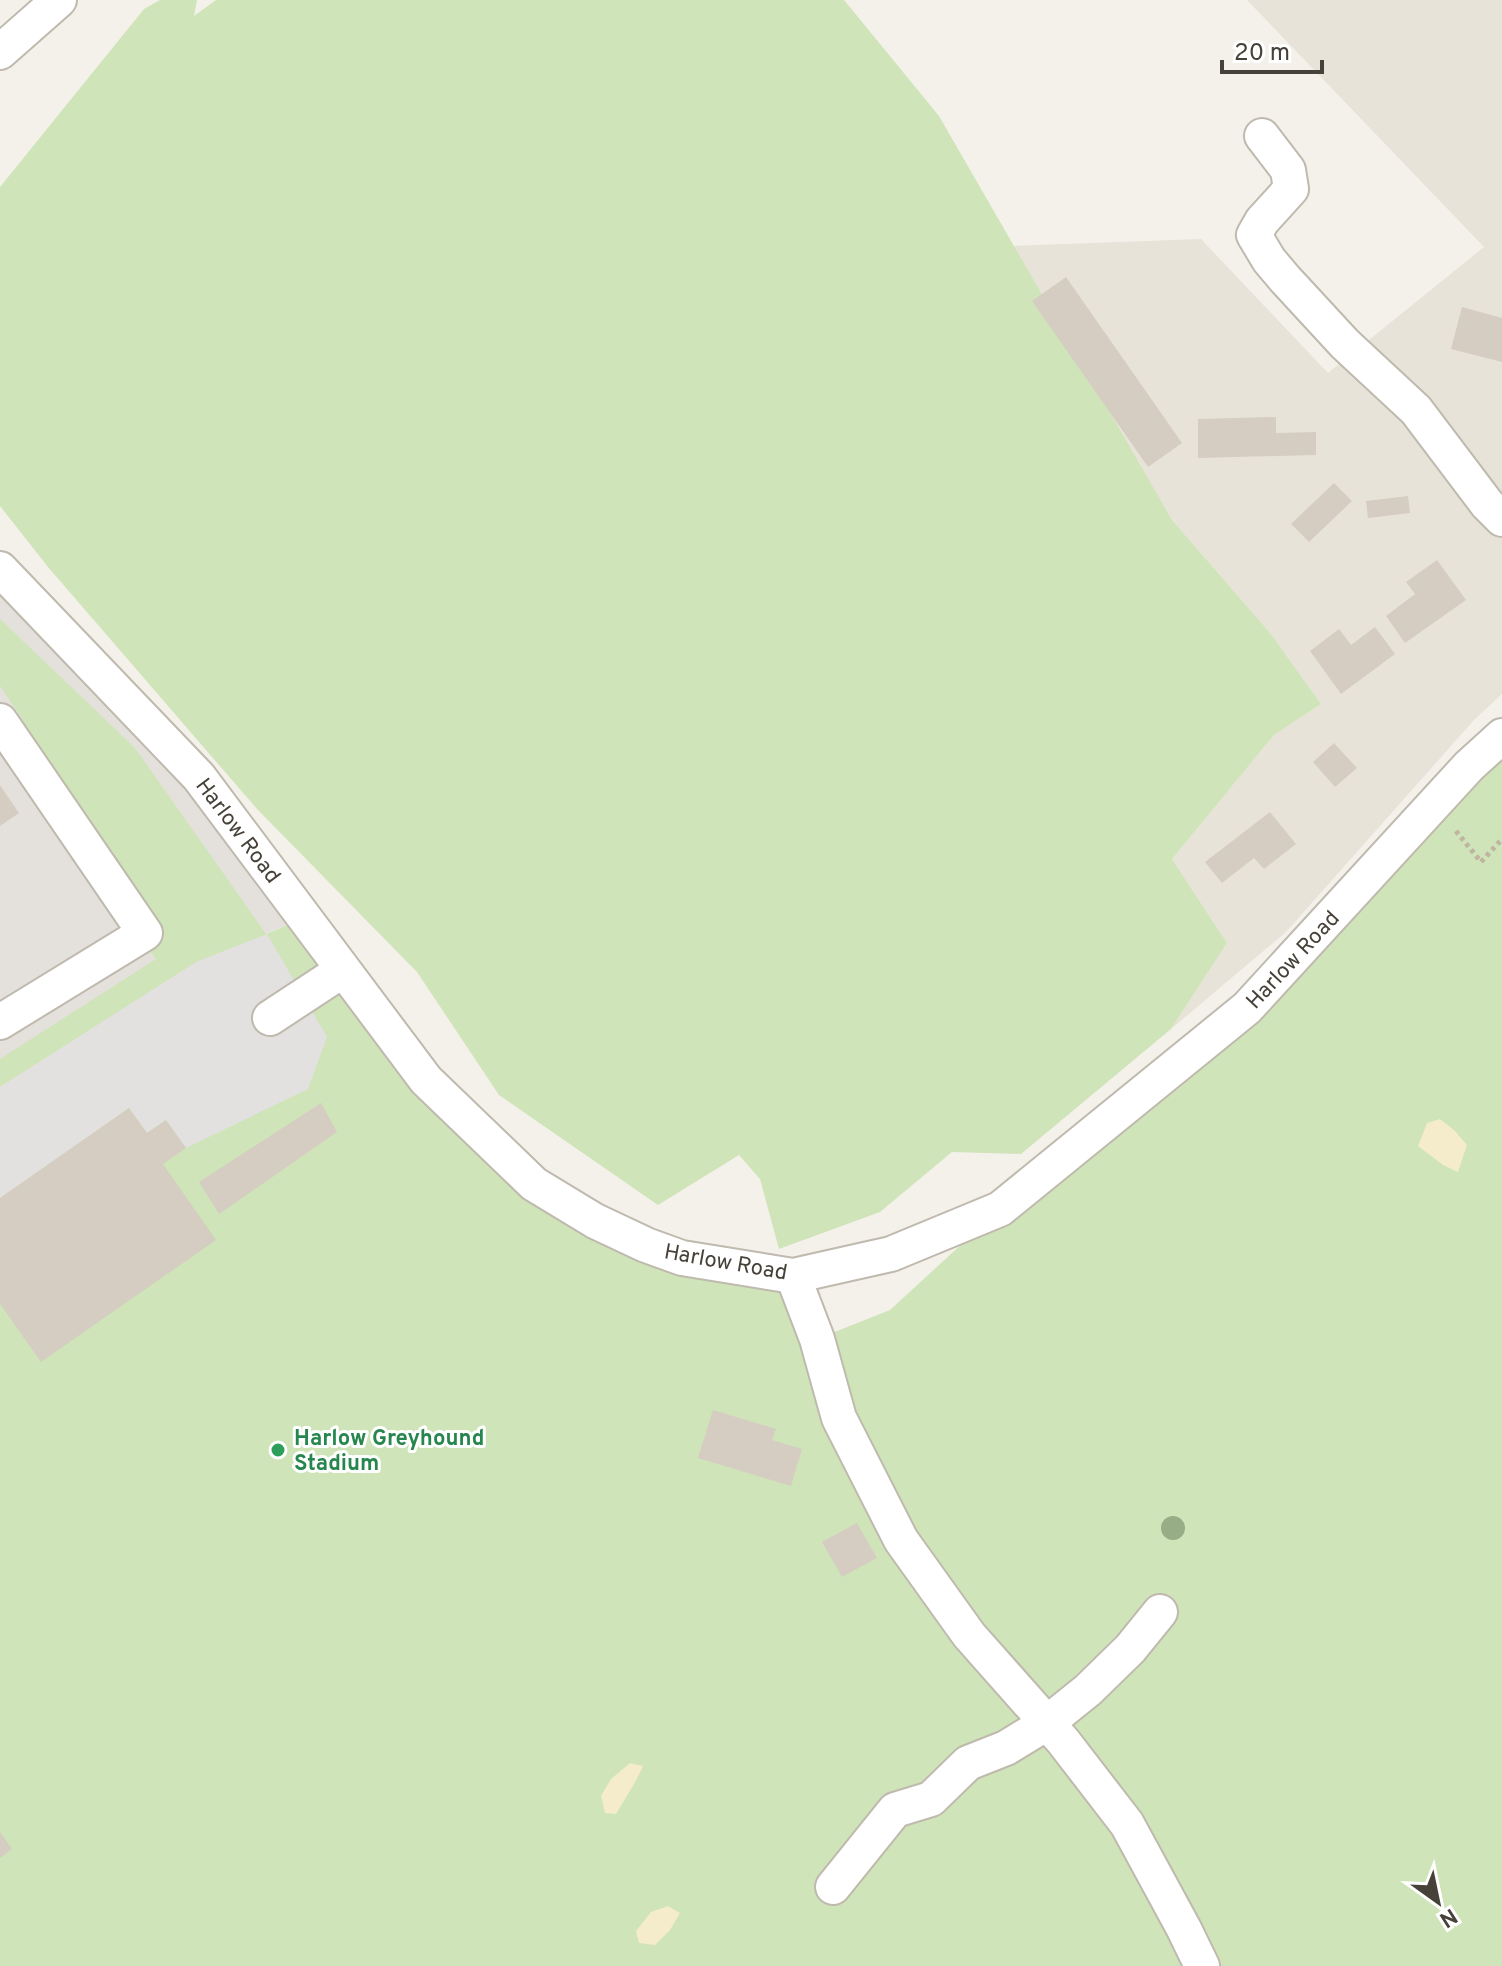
<svg xmlns="http://www.w3.org/2000/svg" width="1502" height="1966" font-family="Overpass,sans-serif">
<style>
.residential{fill:#e7e3d9}
.industrial{fill:#e4e0dc}
.green{fill:#cfe4b8}
.sand{fill:#f4eccb}
.parking{fill:#e3e1df}
.building{fill:#d5cdc1}
.lines{fill:none;stroke-linecap:round;stroke-linejoin:round}
.minor-casing{stroke:#bfb9ae;stroke-width:38}
.path{stroke:#bfb5a1;stroke-width:5;stroke-dasharray:4 4;stroke-linecap:butt}
.minor{stroke:#fff;stroke-width:34}
.tree{fill:#96ad85}
.leisure-dot{fill:#2e9e5b;stroke:#fff;stroke-width:3}
.labels{text-anchor:middle;stroke-width:6;stroke-linejoin:round;paint-order:stroke}
.street-label{font-size:22px;fill:#474239;stroke:#fff}
.leisure-label{font-size:22px;font-weight:bold;fill:#27864d;stroke:#fff;text-anchor:start}
</style>
<rect width="100%" height="100%" fill="#f4f1eb"/>
<!-- residential -->
<path class="residential" d="M1247 0H1502V694L1474 720 1286 932 1171 1029 1227 943 1172 859 1274 735 1321 704 1271 634 1172 520 1011 246 1201 239 1328 373 1484 247Z"/>
<!-- industrial -->
<path class="industrial" d="M0 571 305 918 196 962 0 1089Z"/>
<!-- green -->
<path class="green" d="M160 0H197L194 16 216 0H844L939 116 1172 520 1271 634 1321 704 1274 735 1172 859 1227 943 1171 1029 1021 1154 952 1152 880 1212 779 1249 760 1179 739 1155 658 1205 499 1095 417 972 257 809 48 567 0 506V187L144 9Z
M0 619 135 748 266 934 305 918 386 1026 595 1221 793 1276 817 1339 890 1310 1000 1209 1247 1008 1502 739V1966H0V1092L138 1000 0 1087V1059L156 959 143 942 21 750 23 720 0 686Z"/>
<!-- sand -->
<path class="sand" d="M1440 1119 1454 1130 1467 1145 1458 1172 1443 1165 1418 1146 1427 1123Z
M630 1763 643 1766C636 1783 625 1798 616 1814L605 1813 601 1796 611 1779Z
M668 1906 680 1913 670 1930 655 1945 639 1943 636 1931 651 1912Z"/>
<!-- parking -->
<path class="parking" d="M267 934 327 1037 308 1089 186 1148 166 1120 147 1133 129 1108 0 1198V1087L196 962Z"/>
<!-- building -->
<path class="building" d="M1066 277 1182 443 1148 467 1032 301Z
M1462 307 1502 318V362L1451 349Z
M1276 417V433L1316 432V455L1198 458V419Z
M1334 483 1352 501 1309 542 1291 524Z
M1408 496 1410 513 1368 518 1366 501Z
M1437 560 1466 600 1405 643 1386 616 1415 594 1406 582Z
M1375 627 1395 654 1341 694 1310 651 1339 629 1351 645Z
M1334 743 1357 768 1335 787 1313 762Z
M0 785 19 813 0 826Z
M1270 812 1296 844 1264 869 1254 858 1222 883 1205 862Z
M321 1103 337 1132 219 1214 199 1182Z
M129 1108 147 1133 166 1120 186 1148 163 1164 216 1240 41 1362 0 1304V1198Z
M713 1410 776 1429 772 1440 802 1449 791 1486 698 1458Z
M857 1523 877 1558 842 1577 822 1542Z
M0 1832 12 1849 0 1858Z"/>
<g class="lines">
<defs>
<path id="minor" d="M0 52 59 0
M1262 136 1288 170 1291 189 1262 221 1254 235 1269 260 1285 279 1345 344 1416 410 1487 504 1502 519
M0 569 199 777 426 1080 534 1184 595 1221 646 1245 682 1258 793 1276 891 1254 1000 1209 1247 1008 1469 766 1502 736
M0 721 145 933 0 1022
M270 1018 343 970
M793 1276 817 1339 839 1418 901 1540 969 1635 1063 1741 1127 1824 1184 1929 1202 1966
M833 1887 895 1810 931 1799 968 1763 1006 1748 1047 1723 1088 1690 1130 1649 1160 1612"/>
</defs>
<!-- minor casing -->
<use href="#minor" class="minor-casing"/>
<!-- path -->
<path class="path" d="M1456 831 1481 862 1502 839"/>
<!-- minor -->
<use href="#minor" class="minor"/>
</g>
<!-- trees -->
<circle class="tree" cx="1173" cy="1528" r="12"/>
<!-- markers -->
<circle class="leisure-dot" cx="278" cy="1450" r="8"/>
<g class="labels">
<!-- street labels -->
<g class="street-label">
<text transform="translate(239 830) rotate(53)" y="8">Harlow Road</text>
<text transform="translate(1292 959) rotate(-47)" y="8">Harlow Road</text>
<text transform="translate(726 1261) rotate(10)" y="8">Harlow Road</text>
</g>
<!-- leisure labels -->
<g class="leisure-label">
<text x="294" y="1445">Harlow Greyhound<tspan x="294" dy="25">Stadium</tspan></text>
</g>
</g>
<!-- north arrow -->
<g transform="translate(1438 1902) rotate(147)" stroke="#ffffff" stroke-width="6" paint-order="stroke">
<path d="M0-6L14 30L0 20L-14 30Z" fill="#474239"/>
<text y="-12" font-size="22" font-weight="bold" text-anchor="middle" fill="#474239">N</text>
</g>
<!-- scale -->
<path d="M1222 60v12h100v-12" fill="none" stroke="#474239" stroke-width="4"/>
<text x="1234" y="60" font-size="24" fill="#474239" stroke="#ffffff" stroke-width="6" paint-order="stroke">20 m</text>
</svg>
